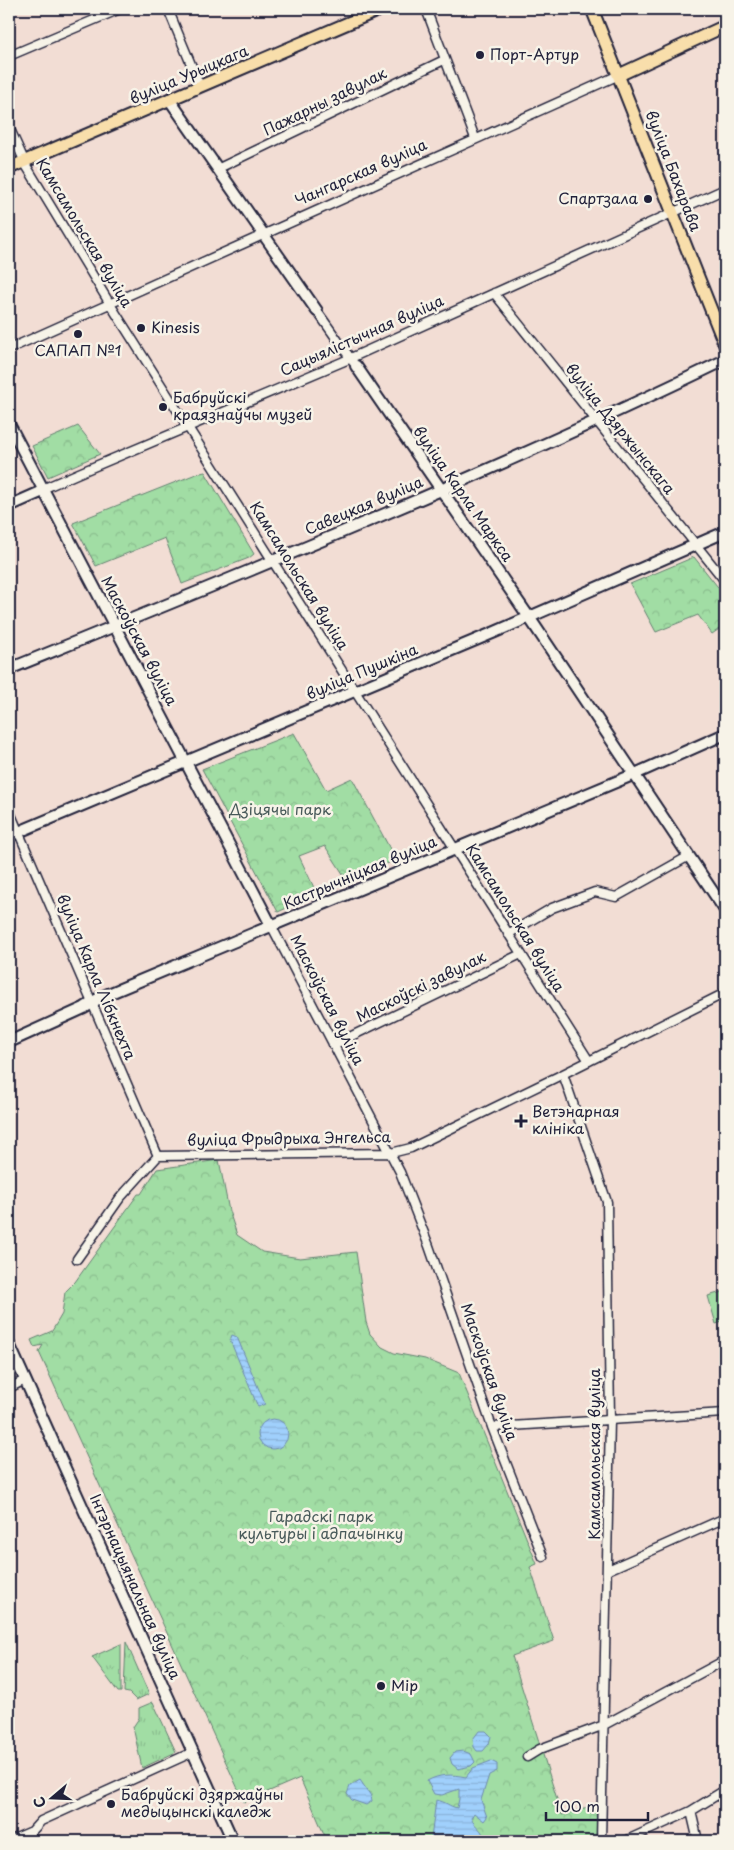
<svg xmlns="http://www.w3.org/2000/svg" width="734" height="1850" font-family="'Playpen Sans',sans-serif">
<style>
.grass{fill:url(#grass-tufts);stroke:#628070}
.park{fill:url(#park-crowns);stroke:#628070}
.pitch{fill:#a1dda4;stroke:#628070}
.water{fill:url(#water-rules);stroke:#6e8aaf}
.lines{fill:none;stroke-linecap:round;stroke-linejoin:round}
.street-casing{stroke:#22223b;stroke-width:11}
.secondary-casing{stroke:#22223b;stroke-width:14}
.primary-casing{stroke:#22223b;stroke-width:15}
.street{stroke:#f7f3e8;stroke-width:8}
.secondary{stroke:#f7f3e8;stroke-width:10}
.primary{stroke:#f8deab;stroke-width:11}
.poi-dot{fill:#22223b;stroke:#f7f3e8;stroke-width:2}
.labels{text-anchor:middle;stroke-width:5;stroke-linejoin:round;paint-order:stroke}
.poi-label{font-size:15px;fill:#22223b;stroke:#f7f3e8;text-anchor:start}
.street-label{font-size:15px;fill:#22223b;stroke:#f7f3e8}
.park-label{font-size:15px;fill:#485a5a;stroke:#f7f3e8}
</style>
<defs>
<pattern id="grass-tufts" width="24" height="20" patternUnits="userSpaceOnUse" patternTransform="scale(1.25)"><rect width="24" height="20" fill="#a1dda4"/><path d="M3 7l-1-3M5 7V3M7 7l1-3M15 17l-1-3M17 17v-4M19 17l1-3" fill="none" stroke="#8abd8e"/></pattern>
<pattern id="park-crowns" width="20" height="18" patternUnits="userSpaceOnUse" patternTransform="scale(1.25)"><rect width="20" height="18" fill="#a1dda4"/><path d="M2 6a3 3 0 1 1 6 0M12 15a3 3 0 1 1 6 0" fill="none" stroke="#8abd8e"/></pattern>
<pattern id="water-rules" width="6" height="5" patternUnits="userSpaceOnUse" patternTransform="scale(1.25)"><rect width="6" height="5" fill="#a0d0fc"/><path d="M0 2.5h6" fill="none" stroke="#8ab2d9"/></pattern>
</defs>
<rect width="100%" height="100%" fill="#f2ddd4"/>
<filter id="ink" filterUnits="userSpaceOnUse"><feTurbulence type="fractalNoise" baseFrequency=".02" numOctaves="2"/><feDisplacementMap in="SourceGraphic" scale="10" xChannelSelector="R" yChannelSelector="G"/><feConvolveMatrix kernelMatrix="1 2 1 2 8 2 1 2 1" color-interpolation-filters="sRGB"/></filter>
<g filter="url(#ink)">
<!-- grass -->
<path class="grass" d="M126 1642 149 1694 136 1700 129 1693 124 1692Z
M121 1644V1692H118L92 1657Z
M153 1702 176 1752 142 1768 133 1727 139 1718V1708Z"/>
<!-- park -->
<path class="park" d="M78 426 100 454 48 477 32 446Z
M205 472 254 554 249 558 182 584 165 538 96 566 73 523 196 474Z
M694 557 725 596V625L712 634 698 615 656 632 630 584Z
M294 733 326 790 352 778 396 860 347 880 325 846 299 856 317 894 278 912 202 769Z
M219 1160 229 1211 237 1235 262 1252 300 1258 356 1252 366 1322 370 1334 382 1347 394 1353 425 1359 459 1373 537 1564 530 1567 554 1641 512 1656 562 1815 597 1804V1841H327L300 1778 244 1802 39 1352 43 1345 34 1347 31 1340 52 1331 62 1314 65 1292 75 1282 138 1194H141L157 1169Z"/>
<!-- pitch -->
<path class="pitch" d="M725 1291V1321L716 1324 708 1296Z"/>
<!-- water -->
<path class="water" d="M232 1335 237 1337 265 1404 258 1407 230 1340Z
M258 1434a15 15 0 1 1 30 0a15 15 0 1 1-30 0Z
M479 1731H486L491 1736 489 1744 483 1751H477L474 1747 473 1739Z
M463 1751 471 1754 475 1762 471 1766 458 1769 452 1764 450 1758 455 1752Z
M491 1761 497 1764V1771L489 1775 481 1800 487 1817 484 1821 474 1813 471 1818C475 1828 483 1828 485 1841H434L431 1839 436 1800C447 1802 448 1806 457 1808L459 1799V1789L442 1795 434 1794 427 1781C440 1774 451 1774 466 1777L473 1768Z
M360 1780 371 1796 372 1801 366 1805 352 1800 347 1794 350 1786Z"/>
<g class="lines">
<defs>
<path id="street" d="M168 9 200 86
M426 9 475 138
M9 56 120 9
M9 127 27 167 110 304 589 1061
M217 169 444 60
M494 293 725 581
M317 311 353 362
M9 349 619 75
M43 491 47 487 79 473 342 362 725 189
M9 810 158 1156
M272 927 400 1172 429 1246 492 1427 543 1557
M508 934 552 908 595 892 616 897 689 856
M333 1045 521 954
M563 1074 607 1202 610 1420 601 1841
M77 1259 120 1198 158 1156 391 1153 411 1148 563 1074 725 993
M9 1388 25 1380
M492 1427 725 1413
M608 1570 725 1518
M527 1757 540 1749 604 1725 725 1660
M691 1811 698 1841
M9 1841 32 1831 41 1821 193 1752
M625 1841 691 1811 725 1790"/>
<path id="secondary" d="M169 99 317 311
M356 366 533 623 725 910
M9 424 272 927
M9 506 43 491
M9 669C250 571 491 474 725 360
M9 836 495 632 725 532
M9 1042 84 1008 101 997 635 774 725 734
M9 1344 233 1841"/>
<path id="primary" d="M592 9 725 345
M619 75 725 26
M9 168 381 9"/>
</defs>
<!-- street casing -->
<use href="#street" class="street-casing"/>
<!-- secondary casing -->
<use href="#secondary" class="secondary-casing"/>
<!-- primary casing -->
<use href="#primary" class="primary-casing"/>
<!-- street -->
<use href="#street" class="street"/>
<!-- secondary -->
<use href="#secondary" class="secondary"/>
<!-- primary -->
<use href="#primary" class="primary"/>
</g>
</g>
<!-- markers -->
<g class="poi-dot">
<circle cx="480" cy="55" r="5"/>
<circle cx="648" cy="199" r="5"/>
<circle cx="141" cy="328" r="5"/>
<circle cx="78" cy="334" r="5"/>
<circle cx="163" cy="407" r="5"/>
<path d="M518.5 1113.5h5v5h5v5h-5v5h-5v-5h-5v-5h5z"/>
<circle cx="381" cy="1686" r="5"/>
<circle cx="111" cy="1804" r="5"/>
</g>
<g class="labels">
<!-- poi labels -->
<g class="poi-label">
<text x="490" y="60">Порт-Артур</text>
<text x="638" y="204" text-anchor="end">Спартзала</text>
<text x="151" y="333">Kinesis</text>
<text x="78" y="356" text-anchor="middle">САПАП №1</text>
<text x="173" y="403">Бабруйскі<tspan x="173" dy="17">краязнаўчы музей</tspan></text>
<text x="532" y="1117">Ветэнарная<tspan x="532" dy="17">клініка</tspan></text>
<text x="391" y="1691">Мір</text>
<text x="121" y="1800">Бабруйскі дзяржаўны<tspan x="121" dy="17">медыцынскі каледж</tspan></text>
</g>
<!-- street labels -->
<g class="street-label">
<text transform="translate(189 75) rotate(-23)" y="5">вуліца Урыцкага</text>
<text transform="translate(325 102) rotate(-26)" y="5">Пажарны завулак</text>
<text transform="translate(673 171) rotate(69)" y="5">вуліца Бахарава</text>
<text transform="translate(361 173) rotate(-24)" y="5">Чангарская вуліца</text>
<text transform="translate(84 233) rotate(59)" y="5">Камсамольская вуліца</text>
<text transform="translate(362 336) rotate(-24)" y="5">Сацыялістычная вуліца</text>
<text transform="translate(620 429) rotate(51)" y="5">вуліца Дзяржынскага</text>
<text transform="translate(463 494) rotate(55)" y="5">вуліца Карла Маркса</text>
<text transform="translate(364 506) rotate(-23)" y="5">Савецкая вуліца</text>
<text transform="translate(299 576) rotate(58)" y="5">Камсамольская вуліца</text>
<text transform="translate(139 641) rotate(62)" y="5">Маскоўская вуліца</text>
<text transform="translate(362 672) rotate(-23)" y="5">вуліца Пушкіна</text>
<text transform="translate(360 873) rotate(-23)" y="5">Кастрычніцкая вуліца</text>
<text transform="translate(515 918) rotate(58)" y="5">Камсамольская вуліца</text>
<text transform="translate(96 977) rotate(67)" y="5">вуліца Карла Лібкнехта</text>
<text transform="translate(421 987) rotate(-26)" y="5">Маскоўскі завулак</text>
<text transform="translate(327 1000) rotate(63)" y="5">Маскоўская вуліца</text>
<text transform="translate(289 1139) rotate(-1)" y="5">вуліца Фрыдрыха Энгельса</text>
<text transform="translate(489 1372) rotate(71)" y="5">Маскоўская вуліца</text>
<text transform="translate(595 1454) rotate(-90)" y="5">Камсамольская вуліца</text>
<text transform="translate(135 1587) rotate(66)" y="5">Інтэрнацыянальная вуліца</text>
</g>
<!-- park labels -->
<g class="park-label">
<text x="280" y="815">Дзіцячы парк</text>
<text x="321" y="1522">Гарадскі парк<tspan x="321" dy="17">культуры і адпачынку</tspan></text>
</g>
</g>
<!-- margin -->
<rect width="734" height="1850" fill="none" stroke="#f7f3e8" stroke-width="30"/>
<rect x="15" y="15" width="704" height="1820" fill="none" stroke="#22223b" stroke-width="2" filter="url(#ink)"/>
<!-- north arrow -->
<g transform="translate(52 1798) rotate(251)" stroke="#f7f3e8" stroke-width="4" paint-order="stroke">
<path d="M0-4L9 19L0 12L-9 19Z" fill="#22223b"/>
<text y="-8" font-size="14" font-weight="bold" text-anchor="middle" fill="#22223b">С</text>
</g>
<!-- scale -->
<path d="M546 1812v8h102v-8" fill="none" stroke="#22223b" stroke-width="2.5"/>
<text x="554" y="1812" font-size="15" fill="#22223b" stroke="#f7f3e8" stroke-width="4" paint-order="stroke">100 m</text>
</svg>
